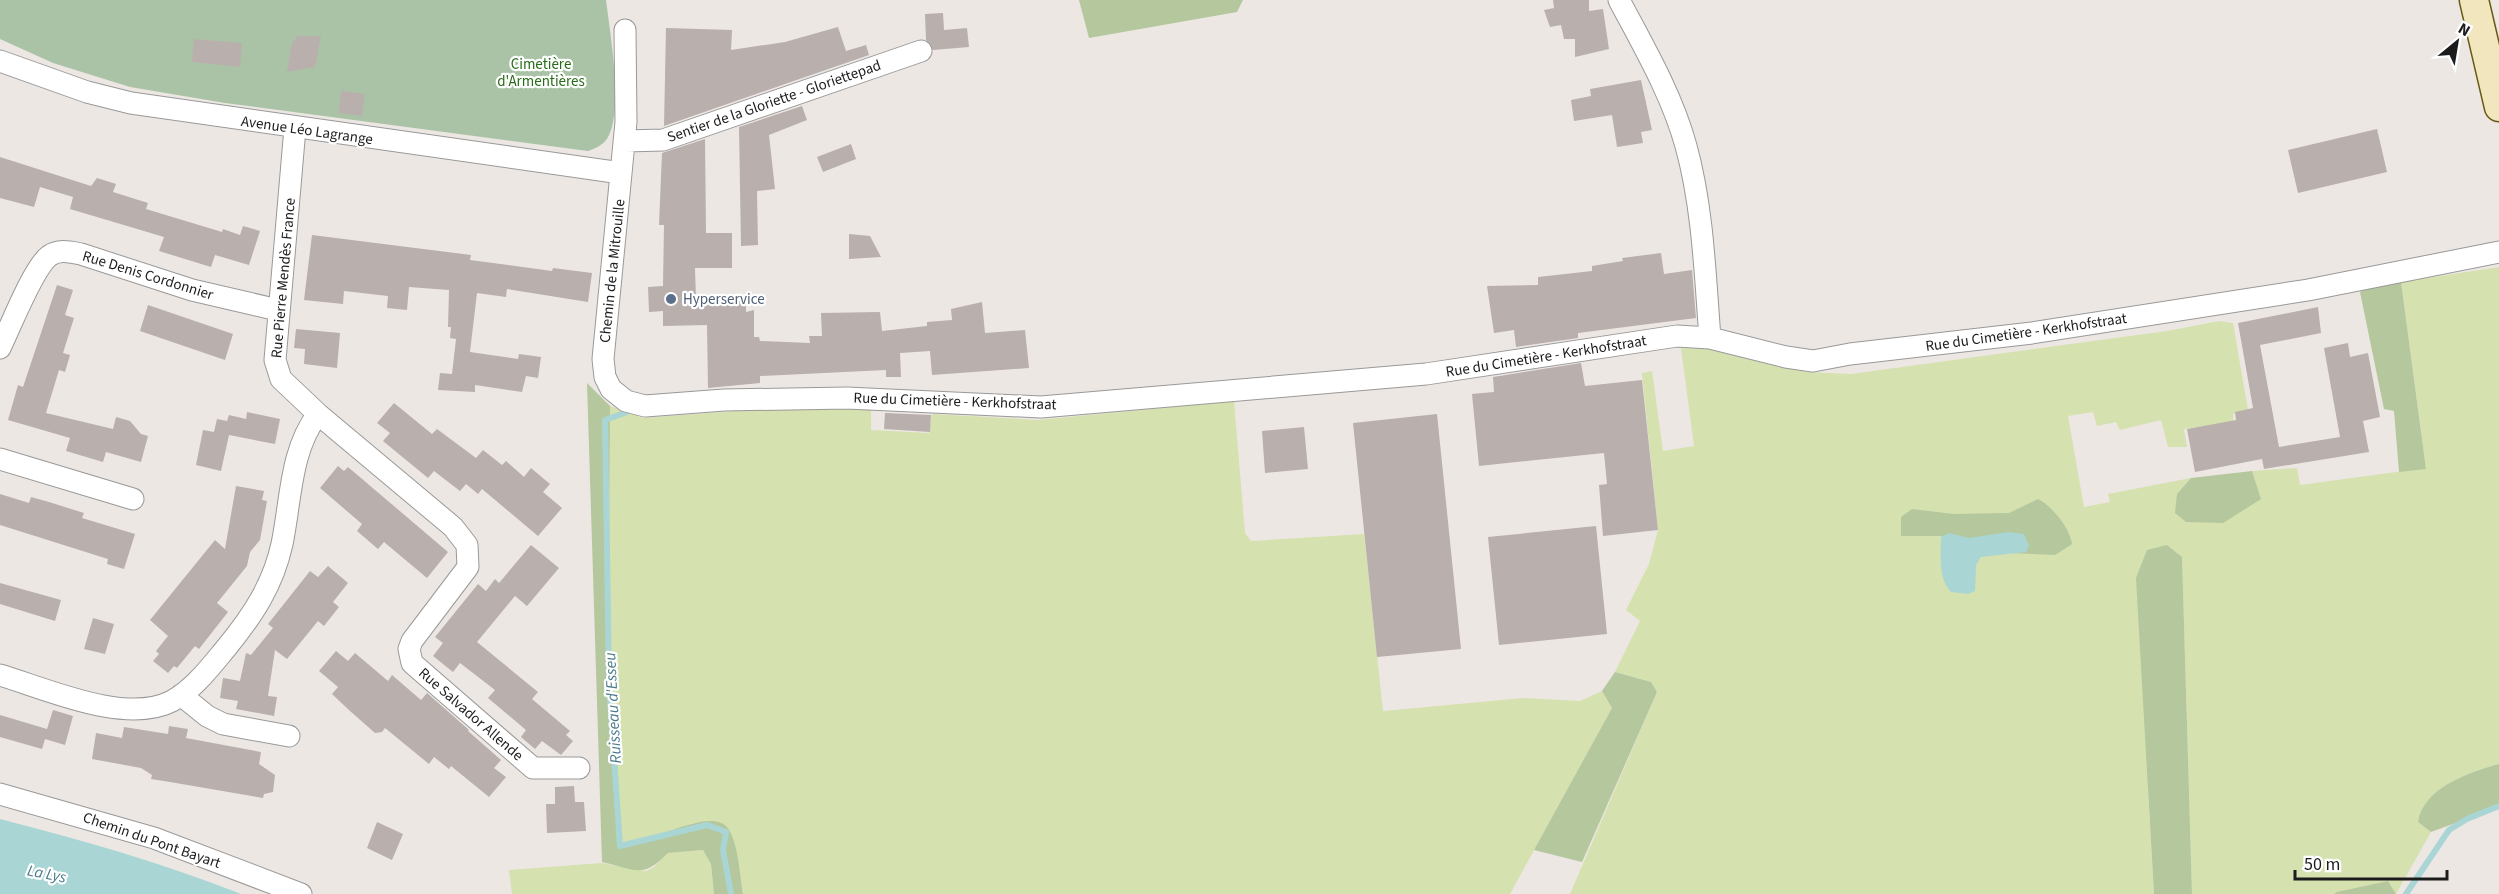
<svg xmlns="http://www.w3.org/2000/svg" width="2499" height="894" font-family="'Source Sans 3',sans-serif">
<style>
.grass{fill:#d5e1af}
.forest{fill:#b4c79d}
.cemetery{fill:#aac3a7}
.water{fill:#a9d5d4}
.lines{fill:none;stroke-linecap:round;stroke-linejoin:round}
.stream{stroke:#a9d5d4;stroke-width:6}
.building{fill:#b9afad}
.street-casing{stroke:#999;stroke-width:23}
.secondary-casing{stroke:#665911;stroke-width:31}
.street{stroke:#fff;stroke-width:21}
.secondary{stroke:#f1e6bd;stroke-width:28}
.service-dot{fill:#5c6f8a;stroke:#fff;stroke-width:2}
.labels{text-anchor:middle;stroke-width:4.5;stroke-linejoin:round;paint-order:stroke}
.park-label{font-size:15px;fill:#276d18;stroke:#fff}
.street-label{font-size:15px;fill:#1c1c1c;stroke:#fff}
.service-label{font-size:15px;fill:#4e5e75;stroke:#fff;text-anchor:start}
.water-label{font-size:16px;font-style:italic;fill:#4b7b8b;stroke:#fff}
</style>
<rect width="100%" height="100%" fill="#ede7e3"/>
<!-- grass -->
<path class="grass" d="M2499 267V764C2469 772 2423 788 2418 822L2431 832 2396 894 2388 881 2334 894H2192L2182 557 2167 545 2148 792 2154 894H1570L1657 692 1651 682 1615 672 1640 621 1626 610 1649 564 1658 530 1642 373 1652 371 1663 451 1694 446 1681 348 1722 349 1806 372 1851 374 2167 331 2219 321 2233 323 2248 410 2233 414V422L2184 429 2187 447H2168L2161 420 2120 430 2116 422 2097 426 2093 412 2068 416 2084 507 2110 502 2108 494 2191 478 2177 494 2261 499 2252 471 2297 468 2300 485 2426 468 2401 282Z
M1234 401 1245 533 1251 541 1364 534 1383 711 1524 698 1580 701 1602 691 1612 708 1510 894H743L733 841 694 823 636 845 624 847 617 842 609 593 610 406 643 418 802 406 871 409V430L929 433 932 414 1038 420Z
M703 850 711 864 714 894H512L509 870 602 863 646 871 654 867 668 853Z"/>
<!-- forest -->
<path class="forest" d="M1079 0H1243L1237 12 1089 38Z
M2401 282 2426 469 2399 472 2394 411 2384 409 2360 292 2375 283Z
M587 383 610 406 609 593 617 842 624 847C647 843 708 808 726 826 738 838 740 877 743 894H714L711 864 703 850 668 853C642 880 635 869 602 862Z
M2252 471 2261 499 2223 523 2186 522 2175 513 2177 494 2191 478Z
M2038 499C2052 506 2070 528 2072 544L2055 555 1987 552 1948 536H1901V517L1912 509 1953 514 2009 513Z
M2167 545 2182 557 2192 894H2154L2136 578 2147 550Z
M1615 672 1651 682 1657 692 1582 862 1534 850 1612 708 1602 691Z
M2499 764V807L2431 832 2418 822C2423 788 2469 772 2499 764Z
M2388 881 2396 894H2334L2337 892Z"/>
<!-- cemetery -->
<path class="cemetery" d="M0 0H606C610 32 623 106 609 135 605 144 597 148 588 151L225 103 130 87 53 63 0 39Z"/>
<!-- water -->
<path class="water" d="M2008 532 2024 534 2029 546 2026 552 1981 557 1976 565 1975 591 1968 594 1951 592C1938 579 1941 555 1941 537L1949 533 1969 538Z
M0 819C82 840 163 863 241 894H0Z"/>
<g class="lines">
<!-- stream -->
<path class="stream" d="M627 412 605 420 609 685 620 846 707 825 726 832 723 850 731 894
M2406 894 2449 830 2467 819 2499 806"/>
</g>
<!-- building -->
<path class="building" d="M1553 0H1589V11L1603 9 1609 49 1575 57V39H1564L1561 25 1550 27 1544 10 1554 8Z
M943 13 944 30 967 28 969 47 933 50 926 40 925 14Z
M838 27 846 51 866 45 869 55 664 126 666 28 732 30 731 50 785 42Z
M298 36H321L315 67 287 72 292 43Z
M194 39 242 43 240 67 192 62Z
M1641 80 1652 130 1641 132 1643 143 1617 147 1612 115 1574 121 1571 100 1591 96 1590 89Z
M341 91 365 94 362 116 339 113Z
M802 106 807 120 769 135 775 189 757 191 758 245 741 246 739 127Z
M2377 129 2387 172 2298 193 2288 150Z
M705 139 706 233H732V268H695L696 299 746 300V312L754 310V337H759L760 341 810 343 809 336H822L821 313 880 312 882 331 927 326V322L952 320 951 309 982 302 985 333 1025 330 1029 368 932 375 930 351 900 353 901 377H886V370L760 376V383L708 388 707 325 663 326V311L649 312 648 287 663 286 664 225H659L662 153Z
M851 144 856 159 823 172 817 157Z
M0 157 91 186 97 178 116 184 113 192 148 203 146 209 222 232 223 229 240 235 243 226 260 231 249 265 215 255 211 267 159 251 164 237 70 209 73 197 40 187 34 207 0 198Z
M849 234 870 236 881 257 849 259Z
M312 235 471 255 470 260 552 271 553 268 592 273 588 302 507 289 506 297 477 293 470 352 518 359 519 354 541 357 538 378 526 376 522 392 475 385V392L438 390 440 373 452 374 456 339 450 338 451 327H448L449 290 409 287 407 310 387 308 388 296 344 291 343 304 304 300Z
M1661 253 1664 274 1692 270 1696 318 1578 333V338L1516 347 1514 330 1494 333 1487 286 1538 285V277L1592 271V266L1623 261 1622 258Z
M57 285 73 290 65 315 74 318 63 353 70 355 65 372 59 370 46 413 113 429 116 417 130 421 141 434 148 436 141 462 106 452 103 462 66 451 70 438 8 420 18 385 23 387Z
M148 305 233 334 225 360 140 331Z
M2318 307 2321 333 2260 345 2279 447 2340 437 2324 348 2348 343 2350 357 2368 353 2380 417 2363 421 2369 452 2264 469 2262 459 2195 472 2187 429 2236 420 2235 412 2253 408 2238 323Z
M296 329 340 333 337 368 304 364 305 349 294 348Z
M1581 363 1585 386 1642 380 1658 530 1603 536 1599 485 1607 484 1604 453 1479 466 1472 394 1494 392 1493 377Z
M394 403 432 434 437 429 476 458 483 450 502 465 506 461 524 477 531 468 550 484 543 492 562 508 538 536 482 489 478 494 466 484 460 491 434 471 428 478 383 441 390 433 377 423Z
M247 412 280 419 275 444 229 435 221 471 196 465 203 430 214 432 217 419 227 421 229 415 246 419Z
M885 413 931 415 930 432 884 429Z
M1437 414 1461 649 1377 657 1353 423Z
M1304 427 1308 469 1265 473 1262 431Z
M338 466 344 471 348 467 448 552 427 578 384 542 378 549 357 531 362 524 320 488Z
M236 486 264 491 262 500 267 501 260 540 250 552 247 566 217 603 228 612 199 649 195 646 177 668 174 666 168 673 153 661 159 654 156 651 168 636 150 620 215 540 225 549Z
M0 494 29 503 31 497 49 502 84 513 82 518 135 534 124 569 107 564 108 559 0 525Z
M1596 526 1607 634 1499 645 1488 537Z
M531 545 559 568 527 606 515 596 477 642 538 692 532 699 570 731 566 735 573 741 561 755 542 741 535 749 521 737 526 730 488 698 495 690 460 663 453 672 433 656 443 643 435 637 478 584 486 591 495 579 499 583Z
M328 566 348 583 333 602 339 607 324 626 318 621 287 659 275 650 268 696 277 697 274 716 236 709 238 701 220 698 223 678 240 681 246 653 251 655 273 628 268 624 310 571 318 577Z
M0 583 61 600 55 621 0 604Z
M93 618 114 624 105 654 84 649Z
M336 651 348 661 355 653 388 681 392 675 421 700 427 693 469 730 468 731 501 760 494 768 506 777 489 797 451 766 449 769 434 757 429 764 385 728 382 732 375 733 350 711 332 694 338 687 319 671Z
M53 710 73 716 65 745 45 739 42 749 0 737V715L47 729Z
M169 726 188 729 186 738 261 752 259 764 275 775 273 792 264 794 263 798 170 782 151 779 152 775 141 768 92 759 96 733 122 738 124 727 168 734Z
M574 786 575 802H584L586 831 547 833 546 804H555V787Z
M377 822 403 834 392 860 367 848Z"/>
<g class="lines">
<defs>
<path id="street" d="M1619 0C1644 47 1672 95 1686 146 1703 208 1705 274 1710 338
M625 30 626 122 603 359 605 377 611 389 626 401 645 406 724 400 847 398 1041 407 1426 374 1677 336 1710 338 1786 357 1813 361 1850 354 2032 333 2308 290 2499 252
M0 61 87 92 131 103 621 173
M625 141 663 140 921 51
M0 348C10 328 33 268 49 256 59 249 70 252 81 254L192 290 278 310
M318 414 453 527 467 545 468 567 412 641 409 649 412 663 533 768H579
M0 459 133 499
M0 675C47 689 126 725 172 701 194 689 211 666 227 647 253 615 273 585 282 544 291 501 290 450 318 414L281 379 275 360 295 128
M181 695 207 716 223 724 289 736
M0 794 154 838 301 894"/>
<path id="secondary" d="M2474 0 2499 107"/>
</defs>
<!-- street casing -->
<use href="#street" class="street-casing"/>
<!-- secondary casing -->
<use href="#secondary" class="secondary-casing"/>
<!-- street -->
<use href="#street" class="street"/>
<!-- secondary -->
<use href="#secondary" class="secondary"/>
</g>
<!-- markers -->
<circle class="service-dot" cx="671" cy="299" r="6"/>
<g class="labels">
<!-- park labels -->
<g class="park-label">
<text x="541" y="69">Cimetière<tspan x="541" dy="17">d'Armentières</tspan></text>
</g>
<!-- street labels -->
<g class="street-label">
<text transform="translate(774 101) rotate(-19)" y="5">Sentier de la Gloriette - Gloriettepad</text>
<text transform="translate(307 130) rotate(8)" y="5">Avenue Léo Lagrange</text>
<text transform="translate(612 271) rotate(-84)" y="5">Chemin de la Mitrouille</text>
<text transform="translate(148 275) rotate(17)" y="5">Rue Denis Cordonnier</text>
<text transform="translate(283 278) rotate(-85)" y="5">Rue Pierre Mendès France</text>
<text transform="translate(2026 332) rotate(-8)" y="5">Rue du Cimetière - Kerkhofstraat</text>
<text transform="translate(1546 356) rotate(-9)" y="5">Rue du Cimetière - Kerkhofstraat</text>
<text transform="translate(955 401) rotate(2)" y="5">Rue du Cimetière - Kerkhofstraat</text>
<text transform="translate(471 714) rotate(41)" y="5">Rue Salvador Allende</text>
<text transform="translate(152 840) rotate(19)" y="5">Chemin du Pont Bayart</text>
</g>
<!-- service labels -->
<g class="service-label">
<text x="683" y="304">Hyperservice</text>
</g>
<!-- water labels -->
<g class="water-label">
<text transform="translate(612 708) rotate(-93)" y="6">Ruisseau d'Esseu</text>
<text transform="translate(47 873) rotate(11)" y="6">La Lys</text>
</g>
</g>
<!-- north arrow -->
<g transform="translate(2457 42) rotate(30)" stroke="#ffffff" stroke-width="4.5" paint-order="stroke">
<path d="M0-4.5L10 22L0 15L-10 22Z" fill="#1c1c1c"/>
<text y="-9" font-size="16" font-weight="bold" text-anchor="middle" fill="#1c1c1c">N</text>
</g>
<!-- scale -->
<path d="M2295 870v9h152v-9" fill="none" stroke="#1c1c1c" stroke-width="3"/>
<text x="2304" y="870" font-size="18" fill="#1c1c1c" stroke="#ffffff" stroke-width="4.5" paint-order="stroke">50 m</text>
</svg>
